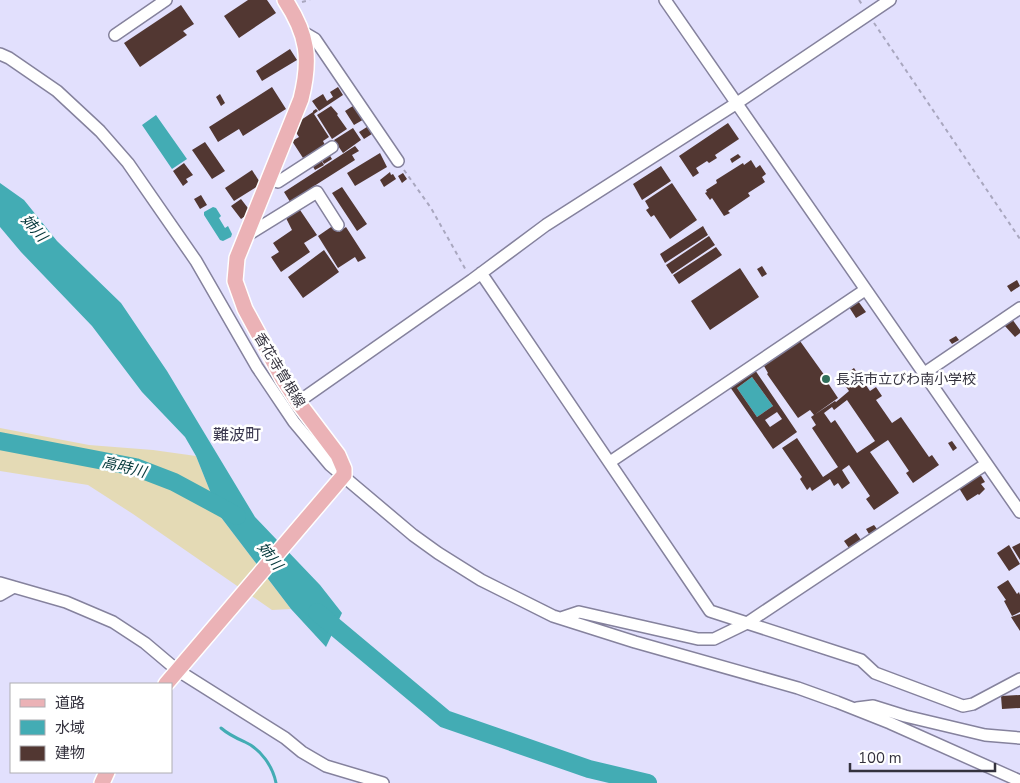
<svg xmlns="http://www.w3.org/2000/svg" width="1020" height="783" font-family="'Nunito Sans','Noto Sans JP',sans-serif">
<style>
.sand{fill:#e4dab5}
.water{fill:#43acb4}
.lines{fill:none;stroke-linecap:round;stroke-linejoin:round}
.stream{stroke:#43acb4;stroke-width:3}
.river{stroke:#43acb4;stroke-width:18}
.building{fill:#523732;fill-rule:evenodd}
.minor-casing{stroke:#85829d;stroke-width:14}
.major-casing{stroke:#fff;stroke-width:18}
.path{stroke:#a9a7bf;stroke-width:2;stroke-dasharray:4 4;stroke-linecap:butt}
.minor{stroke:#fff;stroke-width:11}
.major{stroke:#ebb2b6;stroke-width:15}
.poi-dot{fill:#316f5b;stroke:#fff;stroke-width:2}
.labels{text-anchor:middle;stroke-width:5;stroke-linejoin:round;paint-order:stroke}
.street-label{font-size:14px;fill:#34323e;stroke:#fff}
.poi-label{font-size:14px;fill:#34323e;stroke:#fff;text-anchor:start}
.water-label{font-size:15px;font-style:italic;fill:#04373a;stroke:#fff}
.quarter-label{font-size:16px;fill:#39364d;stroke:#fff}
</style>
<rect width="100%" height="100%" fill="#e2e0fd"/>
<!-- sand -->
<path class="sand" d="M0 428 89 445 153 450 196 456 220 516 291 609 272 610 133 514 88 485 0 471Z"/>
<!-- water -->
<path class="water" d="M156 115 187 159 172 169 142 125Z
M0 183 24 200 57 241 121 303 167 371 255 517 320 585 342 613 326 647 291 609 220 516 196 456 185 437 142 392 92 326 21 252 0 227Z
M213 207 216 208 221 216 219 218 225 228 228 226 232 234 231 237 223 241 220 240 204 215V212Z
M752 377 773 406 757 417 737 388Z"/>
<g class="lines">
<!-- stream -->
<path class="stream" d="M221 728C229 735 236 738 245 742 261 749 273 767 276 783"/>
<!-- river -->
<path class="river" d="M0 441 135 467 174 482 237 516
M317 612 445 719 589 769 648 783"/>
</g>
<!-- building -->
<path class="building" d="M248 0H267L276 13 239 38 224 16Z
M181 5 194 24 183 31 187 35 140 67 124 43Z
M290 49 297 60 262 81 256 71Z
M272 87 286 109 243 136 239 129 218 142 209 127Z
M338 87 343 95 319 111 312 101 323 94 327 101 333 97 330 92Z
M220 94 225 103 221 106 216 97Z
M356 104 366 118 354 125 345 111Z
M331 106 338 114 337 115 347 129 332 139 317 115Z
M316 109 318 111 314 114 329 137 323 141 325 145 303 158 292 141 299 137 295 131 298 122 313 112V111Z
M728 123 739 139 715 155 717 158 709 163 707 161 696 168 699 173 693 177 679 156Z
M370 125 375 132 364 139 359 132Z
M353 128 361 140 343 153 334 140Z
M205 142 225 171 212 179 192 150Z
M355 146 359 151 352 155 355 160 311 188 313 191 292 205 284 192Z
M380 153 387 167 355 186 347 173Z
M329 154 332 159 324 164 321 159Z
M738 154 741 157 732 163 730 159Z
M321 160 324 165 315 170 312 165Z
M751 160 756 168 760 165 766 174 762 177 765 182 748 193 750 196 728 211 730 213 724 216 712 198 710 200 705 193 707 192 706 190 717 183 716 180 743 163 744 165Z
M184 163 193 175 186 179 188 182 183 186 173 171Z
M661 166 671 181 642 200 633 184Z
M252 170 261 184 234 201 225 188Z
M390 172 391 175 393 174 396 179 384 187 380 180Z
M403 173 407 179 402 183 398 176Z
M672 183 697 220 670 239 654 215 651 217 646 210 649 208 645 201Z
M342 187 367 224 357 231 332 193Z
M201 195 207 205 200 209 194 199Z
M241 199 251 212 241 219 231 206Z
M298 207 317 235 304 243 310 252 281 272 271 257 279 252 273 243 292 230 285 216Z
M334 225 339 232 346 227 366 258 358 262 355 257 338 268 318 236Z
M703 226 708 235 665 263 660 254Z
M709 236 715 245 672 274 666 265Z
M716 247 722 255 679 284 673 275Z
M324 250 339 272 303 298 288 277Z
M762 266 767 274 762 277 757 269Z
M740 268 759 297 710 330 691 301Z
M1017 280 1020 286 1011 292 1007 286Z
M858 301 866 312 856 318 849 307Z
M1012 319 1020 330V333L1015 337 1004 325Z
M956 336 959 340 952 344 949 340Z
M800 341 830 383H828L838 398 814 415 810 410 798 418 767 374 768 373 764 366Z
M854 368 870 391 876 387 882 396 876 400 892 423 901 417 929 457 932 455 939 465 913 483 906 473 909 471 888 440 870 452 899 493 874 510 866 499 870 496 849 465 842 470 850 483 842 489 838 483 834 486 830 479 812 491 810 487 807 490 800 479 802 477 782 448 797 438 823 477 838 467 812 428 816 425 811 417 835 401 836 402 849 391 840 378ZM847 400 875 441 857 453 835 420 831 423 824 413 832 407 834 410Z
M755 370 797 432 773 449 730 387ZM752 377 773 406 757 417 737 388ZM777 412 782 419 770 427 765 420Z
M952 441 957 448 953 451 948 443Z
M980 474 985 482 981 484 985 489 979 495 978 494 967 501 959 488Z
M874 525 877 529 869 534 866 529Z
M856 533 861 540 849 548 844 541Z
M1020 543V560L1012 547Z
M1009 545 1020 564 1009 571 997 553Z
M1008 580 1017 594 1019 592 1020 595V612L1012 616 1004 601 1006 600 997 587Z
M1020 614V631L1011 617Z
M1020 695V708L1002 709 1001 696Z"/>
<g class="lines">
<defs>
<path id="minor" d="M665 0 1020 512
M303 32 315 39 398 161
M115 35 166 0
M0 54 9 58 57 91 100 131 128 163 196 261 257 367 294 422 330 465 413 535 438 553 481 580 553 616 635 642 798 688 837 702 890 723 1020 781
M269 180 278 182 332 147
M246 236 317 192 338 225
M481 273 710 611 747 623 986 464
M923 374 1020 308
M298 402 472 280 546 225 737 103 890 0
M610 462 865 290
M0 583 66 602 113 622 145 643 177 670 285 738 302 752 326 766 383 783
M0 595 14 587
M561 618 579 612 698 639H714L747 623 861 660 875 673 963 706 973 704 1020 679
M857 708 873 706 905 716 985 735 1020 738"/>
<path id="major" d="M166 684 344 475V469L338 455 298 402 283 379 245 309 235 281 237 258 301 99C311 59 308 35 285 0
M102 783 107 772"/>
</defs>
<!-- minor casing -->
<use href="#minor" class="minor-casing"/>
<!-- major casing -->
<use href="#major" class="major-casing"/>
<!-- path -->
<path class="path" d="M859 0 863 6
M302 2 310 0
M874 23 1020 239
M404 170 431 208 467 272"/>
<!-- minor -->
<use href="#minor" class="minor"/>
<!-- major -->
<use href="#major" class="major"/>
</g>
<!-- markers -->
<circle class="poi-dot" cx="826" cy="379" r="5"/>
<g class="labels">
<!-- street labels -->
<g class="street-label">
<text transform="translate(280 370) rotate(59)" y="5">香花寺曽根線</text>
</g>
<!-- poi labels -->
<g class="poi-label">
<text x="836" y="384">長浜市立びわ南小学校</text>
</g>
<!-- water labels -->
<g class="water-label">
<text transform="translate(34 228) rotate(49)" y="5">姉川</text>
<text transform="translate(124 467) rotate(14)" y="5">高時川</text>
<text transform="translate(270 556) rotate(52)" y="5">姉川</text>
</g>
<!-- quarter labels -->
<g class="quarter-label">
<text x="237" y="440">難波町</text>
</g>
</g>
<!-- legend -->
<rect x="10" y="683" width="162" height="90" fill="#ffffff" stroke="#aeadb2"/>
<rect x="20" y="699" width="25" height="8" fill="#ebb2b6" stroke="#aeadb2"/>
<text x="55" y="708" font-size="15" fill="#34323e">道路</text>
<rect x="20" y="720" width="25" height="15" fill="#43acb4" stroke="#aeadb2"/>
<text x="55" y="733" font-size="15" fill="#34323e">水域</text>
<rect x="20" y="746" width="25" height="15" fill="#523732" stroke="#aeadb2"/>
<text x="55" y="758" font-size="15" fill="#34323e">建物</text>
<!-- scale -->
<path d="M850 763v8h145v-8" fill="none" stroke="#34323e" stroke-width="2.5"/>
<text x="858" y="763" font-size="15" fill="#34323e" stroke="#ffffff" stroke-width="4" paint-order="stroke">100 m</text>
</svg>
